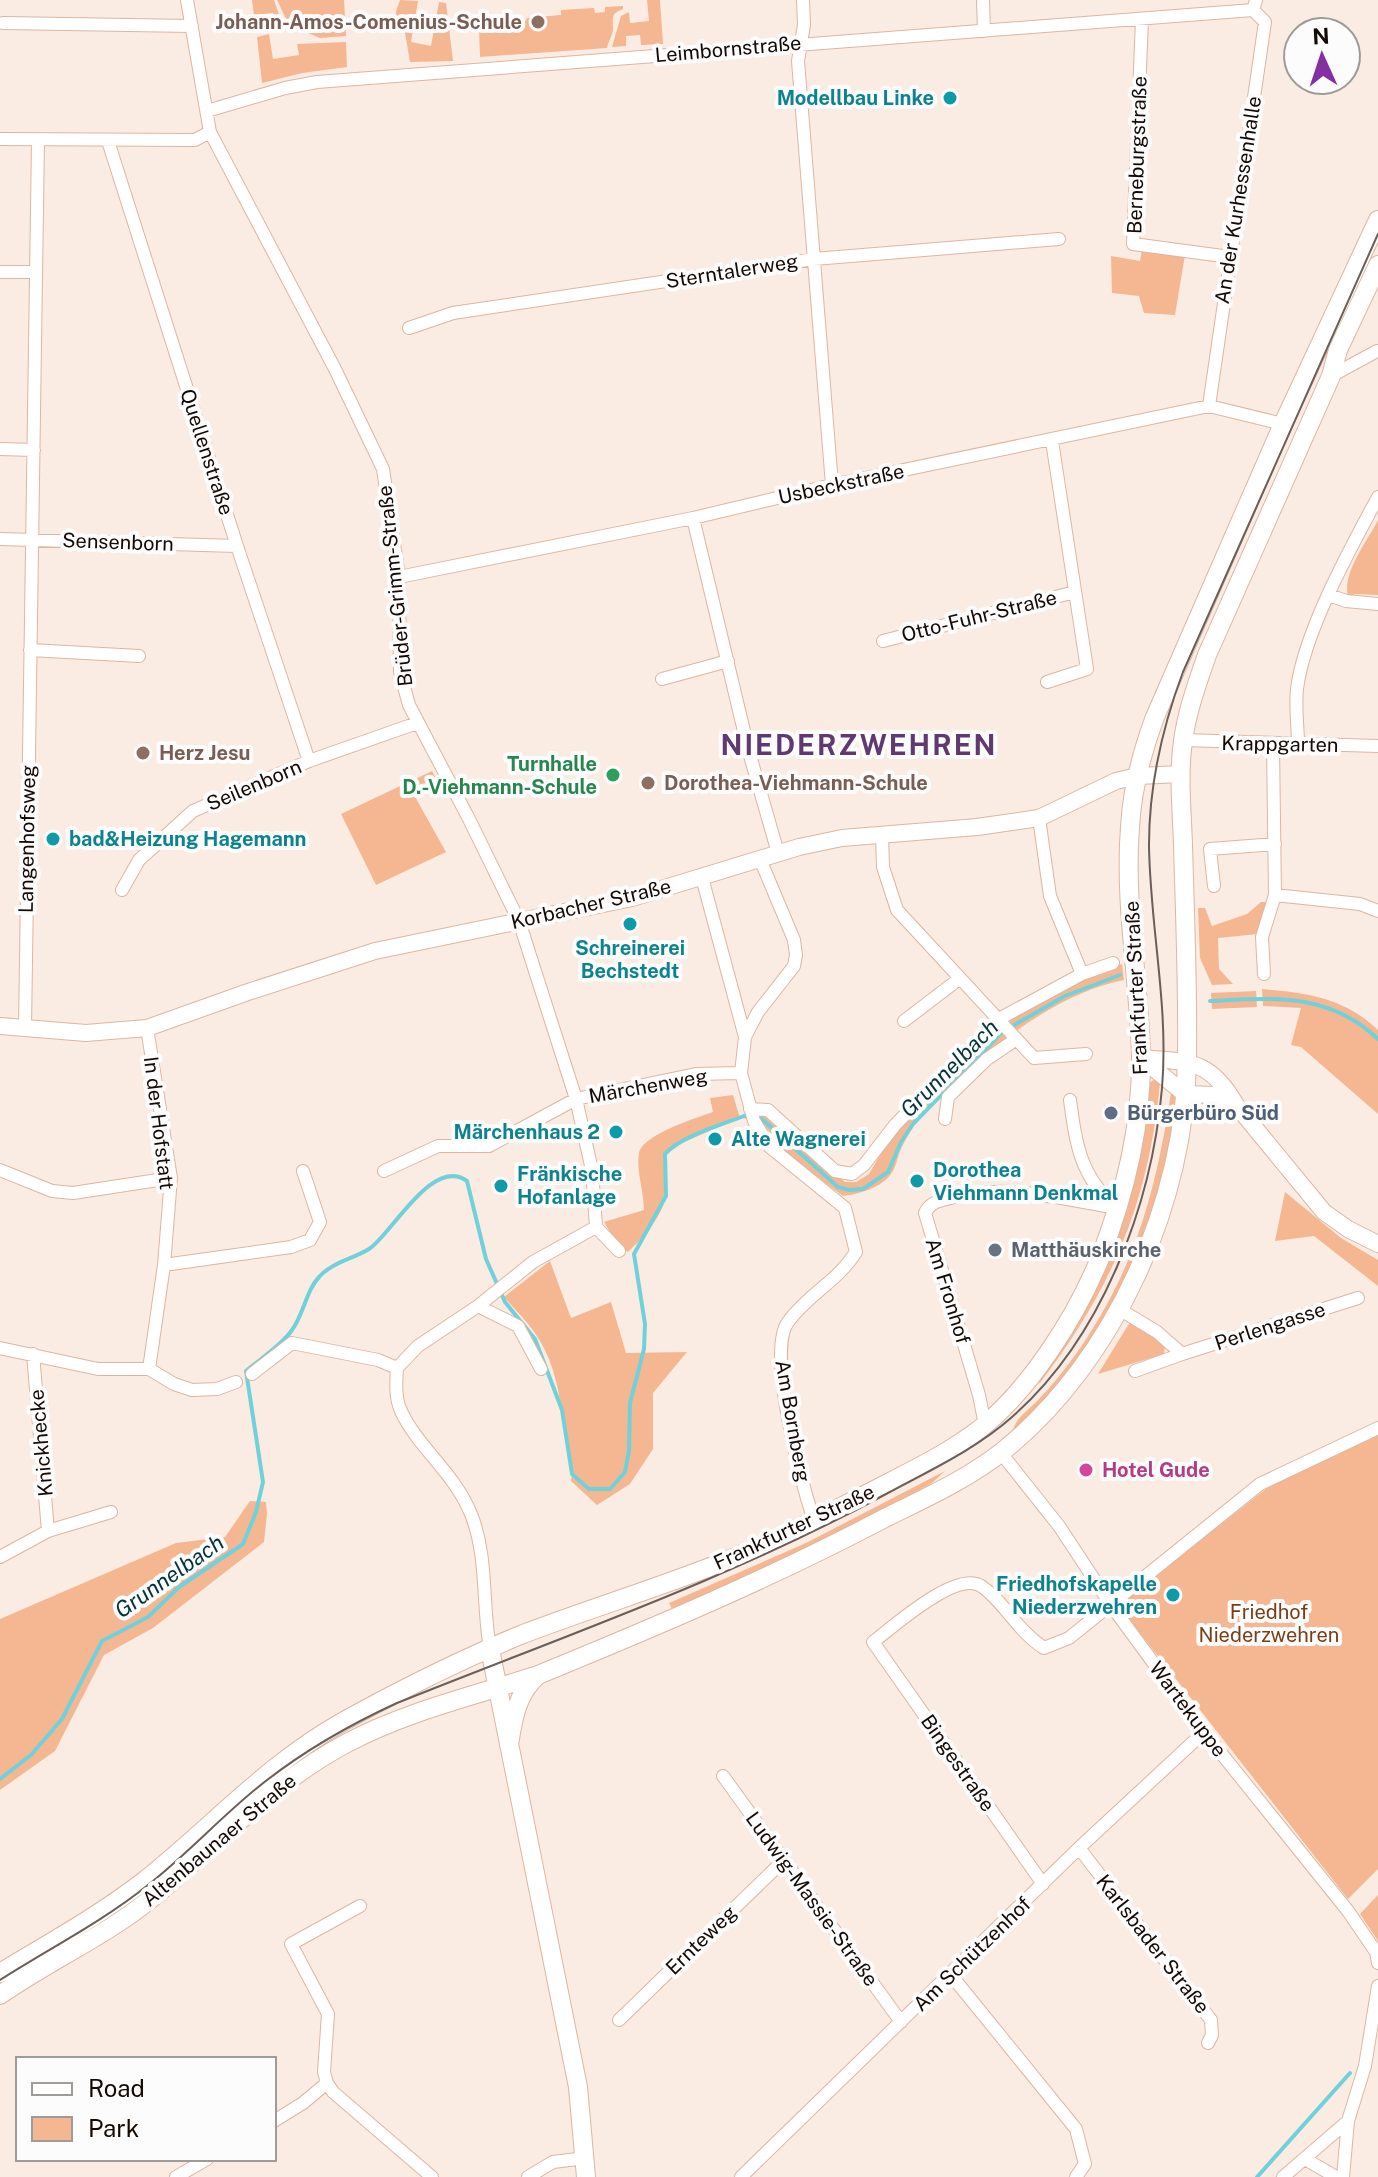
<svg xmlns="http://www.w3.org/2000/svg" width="1378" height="2177" font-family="'Public Sans',sans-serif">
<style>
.green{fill:#f4b792}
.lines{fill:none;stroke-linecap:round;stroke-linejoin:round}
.stream{stroke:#71d1db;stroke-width:4}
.minor-casing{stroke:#dab7a2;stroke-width:14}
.tertiary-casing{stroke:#dab7a2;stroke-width:18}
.secondary-casing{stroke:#dab7a2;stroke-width:20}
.minor{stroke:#fff;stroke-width:12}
.tertiary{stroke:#fff;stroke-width:16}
.secondary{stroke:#fff;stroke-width:18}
.tram{stroke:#6a5e58;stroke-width:2}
.education-dot{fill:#8d6e63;stroke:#fcfcfc;stroke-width:3}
.culture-dot{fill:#0f9aa8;stroke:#fcfcfc;stroke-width:3}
.leisure-dot{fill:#2e9e5b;stroke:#fcfcfc;stroke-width:3}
.service-dot{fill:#5c6f8a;stroke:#fcfcfc;stroke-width:3}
.worship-dot{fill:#6b7280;stroke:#fcfcfc;stroke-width:3}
.hotel-dot{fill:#d1479c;stroke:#fcfcfc;stroke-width:3}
.labels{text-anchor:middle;stroke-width:8;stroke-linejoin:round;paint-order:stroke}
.education-label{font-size:20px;font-weight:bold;fill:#785e54;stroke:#fcfcfc;text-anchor:start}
.street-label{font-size:20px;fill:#140904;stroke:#fcfcfc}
.culture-label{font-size:20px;font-weight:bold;fill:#0d838f;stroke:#fcfcfc;text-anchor:start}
.leisure-label{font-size:20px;font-weight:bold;fill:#27864d;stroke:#fcfcfc;text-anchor:end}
.service-label{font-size:20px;font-weight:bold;fill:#4e5e75;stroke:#fcfcfc;text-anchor:start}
.worship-label{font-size:20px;font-weight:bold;fill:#5b616d;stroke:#fcfcfc;text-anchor:start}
.hotel-label{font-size:20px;font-weight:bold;fill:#b23c85;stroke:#fcfcfc;text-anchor:start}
.park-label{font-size:20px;fill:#793f13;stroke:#fcfcfc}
.water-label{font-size:22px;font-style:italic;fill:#043439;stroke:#fcfcfc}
.district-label{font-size:28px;font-weight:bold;letter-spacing:2px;fill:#603970;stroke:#fcfcfc}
</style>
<rect width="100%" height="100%" fill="#faece3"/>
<!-- green -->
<path class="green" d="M252 0H274L284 29 276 30 273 13 254 15Z
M277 0H344L346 36 320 38 289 25Z
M400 0 418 1 411 42 431 46 439 2 446 3 453 61 410 62 404 27 397 23 396 11Z
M647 0H660L663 44 641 45 640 35 626 36V46L612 47 621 16 629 12 630 23 649 21Z
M623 6V9C610 14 613 17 613 29 613 34 608 42 607 48L480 57 479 28 523 25 527 18 561 15V10L594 8 595 13 605 12V7Z
M269 34 273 59 299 55 297 44 346 42 347 67 302 73 262 83 257 37Z
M1142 250 1185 255 1175 315 1144 313 1139 296 1112 293 1111 256 1140 261Z
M1378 520V595L1354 594V599L1348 597C1342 572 1367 542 1378 520Z
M432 771 439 784 414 795 446 852 376 885 341 814Z
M1261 902H1268L1258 934 1218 938 1219 969 1233 984 1212 985 1200 958 1198 908H1205L1212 926 1247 914Z
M1122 964 1124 980C1050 994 968 1063 919 1119 912 1128 905 1140 900 1151 897 1158 896 1168 891 1174 881 1188 859 1194 843 1196L787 1155 758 1117 760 1112 766 1113 845 1182H856L869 1174 896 1128 999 1019 1068 985Z
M1262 989C1307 993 1343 997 1378 1030V1114L1301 1047 1291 1045 1301 1008 1263 1006Z
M1256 991 1257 1007 1212 1009 1211 993Z
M1156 1078 1160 1082C1149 1202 1112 1289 1039 1384L1043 1370 1081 1312 1148 1084Z
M1171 1092 1176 1095C1171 1127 1168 1160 1159 1192 1137 1267 1100 1346 1046 1403 1036 1413 1024 1421 1013 1431 1014 1419 1031 1408 1039 1399 1066 1371 1089 1337 1107 1304 1144 1237 1160 1166 1171 1092Z
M733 1095 740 1118 670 1148C661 1161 667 1177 666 1192 665 1214 643 1238 628 1252L619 1247 604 1222 644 1210C644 1192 636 1171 639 1154 641 1135 696 1118 713 1112L710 1098Z
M1285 1192 1341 1238 1378 1260V1286L1314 1236 1275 1241Z
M550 1261 571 1318 611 1302 626 1353 687 1352 653 1393V1449L630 1484 597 1505 571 1481C574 1469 568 1456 566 1444 561 1408 559 1373 540 1341 531 1325 516 1311 504 1297Z
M1130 1322 1165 1345 1164 1354 1098 1374Z
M1378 1434V1869L1348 1899 1118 1605 1267 1488Z
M945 1471 932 1483 862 1522 673 1611 669 1603 806 1543Z
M250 1501 266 1502 267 1514 264 1542 153 1628 104 1655 55 1751 0 1790V1619L176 1543 225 1537Z
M1378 1895V1941L1360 1914Z"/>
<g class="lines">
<!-- stream -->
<path class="stream" d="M1210 1001C1274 998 1328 992 1378 1039
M757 1119H762L838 1187 849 1190 863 1189 888 1172 901 1142 913 1124 1002 1032 1065 996 1120 975
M0 1779 31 1755 62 1719 102 1641 148 1617 179 1587 243 1544 256 1512 263 1482 246 1371C260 1359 281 1346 292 1330 304 1314 306 1290 320 1276 333 1262 353 1259 369 1249 392 1234 432 1156 467 1181L486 1259 505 1302 535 1339 562 1410 572 1474 589 1489H610L625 1472 629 1451 630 1403 644 1349 645 1324 634 1254 666 1196 665 1154C681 1136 721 1125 744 1116L749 1117
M1257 2177 1350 2073"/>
<defs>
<path id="minor" d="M187 0 210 132 335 369 383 469 399 577 400 672 409 705 469 819 519 921 576 1099 592 1170 596 1227 619 1251
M803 0 804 25 798 61 832 485
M983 0 984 31
M1142 19 1133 244 1230 257
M3 23 192 26
M207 111 285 88 317 82 1253 10
M0 139 195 140 210 132
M108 141 237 546 309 761
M0 272H36
M409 328 453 313 814 259 1059 239
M1331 376 1377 351
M1209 406 1265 22 1253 10 1256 0
M0 449 34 450
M693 518 749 752 778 853
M0 539 237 546
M399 577 693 518 832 485 1209 406 1283 424
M1329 595 1346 601 1378 604
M883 641 1075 592
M30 650 139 656
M662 679 728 661
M1047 682 1087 669 1052 441
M1183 740 1378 746
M1298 745C1298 727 1295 707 1297 689 1304 632 1350 549 1378 497
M882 834 883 867 897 910 1034 1058 1086 1054
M760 859 794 940 796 955 794 966 758 1012 745 1037 741 1073 754 1121 770 1147 845 1208 856 1252C838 1281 807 1295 788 1322 766 1352 802 1484 814 1521
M704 885 745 1037
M1214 886 1210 849 1275 844
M122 890 139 860 193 811 309 761 417 723
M1275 895 1360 904 1378 911
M1082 974 1113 963
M1264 974 1262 937 1275 895 1273 745
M904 1021 959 979
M25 1028 38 140
M147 1028 171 1178 164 1265 291 1247 310 1240 320 1222 303 1171
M1070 1100C1076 1144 1080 1176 1115 1206
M750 1109 768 1110 835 1171 852 1174 864 1165 895 1125 999 1019 1082 974 1050 896 1039 818
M945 1119 948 1097 987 1059 1015 1040
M0 1170 52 1191 73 1193 171 1178
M384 1171 438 1146H489L576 1099 696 1074 741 1073
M478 1306 518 1326 541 1369
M1119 1309 1157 1332 1182 1354 1358 1298
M0 1348 98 1369H149L174 1384 192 1390 217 1389 236 1382
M149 1369 164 1265
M1135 1371 1182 1354
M252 1374 292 1343 378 1360 397 1368
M985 1425 979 1395 925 1213C930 1202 939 1201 950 1198 1007 1183 1061 1199 1118 1208
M1001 1453 1059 1526 1111 1605 1204 1732 1348 1911 1376 1952 1378 1963
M48 1531 111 1512
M0 1557 48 1531 33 1354
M490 1649C482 1604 488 1556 471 1514 454 1472 418 1448 401 1411 395 1398 396 1383 397 1368L418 1346 478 1306 533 1262 596 1227
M723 1776 901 2022
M1079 1848 1211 2020 1212 2035 1208 2043
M1043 1884 873 1642C893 1627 956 1570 981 1586 1004 1601 1016 1630 1044 1648L1069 1638 1260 1484 1378 1428
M951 1975 1076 2129 1085 2164 1076 2177
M619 2020 783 1861
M327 2083 324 2072 328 2014 291 1944 360 1906
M274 2121 303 2103 327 2083 333 2092 432 2177
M1305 2159 1336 2177
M176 2177 207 2159
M528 2177 553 2162 586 2158
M741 2177 1079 1848 1204 1732
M1283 2177 1348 2121
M1343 2177 1348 2121 1365 2066 1378 1986"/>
<path id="tertiary" d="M0 1026 86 1033 147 1028 248 992 375 951 632 898 799 847 842 838 977 827 1039 818 1116 781 1138 776 1181 774
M1141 1058C1189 1062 1210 1059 1236 1105L1324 1212 1348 1229 1378 1244
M1141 1058 1185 1094 1215 1095 1236 1105"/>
<path id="secondary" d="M490 1649 578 2087 586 2177
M509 1745C513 1718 517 1693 538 1675 655 1627 771 1578 883 1519 923 1499 968 1479 1003 1451 1115 1361 1186 1201 1187 1058 1188 987 1185 916 1183 845 1182 811 1178 775 1183 741 1187 711 1197 684 1207 655L1331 376 1338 350 1378 265
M0 1973C49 1943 99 1916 144 1881 212 1827 267 1764 344 1721 402 1689 462 1659 523 1634 591 1608 661 1587 728 1560 773 1542 815 1520 857 1499 898 1477 944 1457 981 1428 1030 1389 1076 1317 1100 1258 1125 1194 1142 1124 1141 1055 1139 979 1124 903 1130 827 1132 789 1142 752 1155 717L1283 424 1378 220
M0 1995C50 1960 106 1936 153 1897 217 1844 273 1782 347 1743 405 1712 473 1696 535 1676"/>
</defs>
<!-- minor casing -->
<use href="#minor" class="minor-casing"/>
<!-- tertiary casing -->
<use href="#tertiary" class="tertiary-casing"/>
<!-- secondary casing -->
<use href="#secondary" class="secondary-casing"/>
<!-- minor -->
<use href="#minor" class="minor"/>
<!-- tertiary -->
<use href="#tertiary" class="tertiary"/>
<!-- secondary -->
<use href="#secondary" class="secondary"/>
<!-- tram -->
<path class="tram" d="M0 1980C50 1948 102 1922 148 1885 186 1855 219 1819 257 1788 300 1753 347 1726 397 1703 561 1637 730 1579 886 1494 928 1471 975 1450 1012 1417 1102 1338 1152 1205 1162 1088 1169 1006 1150 927 1149 845 1149 786 1162 728 1183 672L1378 234"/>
</g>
<!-- markers -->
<g class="education-dot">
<circle cx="538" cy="22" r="8"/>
<circle cx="143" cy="753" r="8"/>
<circle cx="648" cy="783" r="8"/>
</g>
<g class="culture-dot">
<circle cx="950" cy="98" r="8"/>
<circle cx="53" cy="839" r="8"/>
<circle cx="630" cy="924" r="8"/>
<circle cx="616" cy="1132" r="8"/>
<circle cx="715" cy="1139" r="8"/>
<circle cx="917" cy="1181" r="8"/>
<circle cx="501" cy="1186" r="8"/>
<circle cx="1173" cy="1595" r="8"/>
</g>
<circle class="leisure-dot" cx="613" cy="775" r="8"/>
<circle class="service-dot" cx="1111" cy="1113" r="8"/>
<circle class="worship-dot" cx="995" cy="1250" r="8"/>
<circle class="hotel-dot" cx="1086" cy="1470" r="8"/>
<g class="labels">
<!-- education labels -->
<g class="education-label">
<text x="522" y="29" text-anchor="end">Johann-Amos-Comenius-Schule</text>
<text x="159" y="760">Herz Jesu</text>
<text x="664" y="790">Dorothea-Viehmann-Schule</text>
</g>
<!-- street labels -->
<g class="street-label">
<text transform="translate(728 49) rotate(-5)" y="7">Leimbornstraße</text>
<text transform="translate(1137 155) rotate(-88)" y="7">Berneburgstraße</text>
<text transform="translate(1238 200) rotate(-81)" y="7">An der Kurhessenhalle</text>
<text transform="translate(732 271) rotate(-9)" y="7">Sterntalerweg</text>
<text transform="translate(207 452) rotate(72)" y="7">Quellenstraße</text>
<text transform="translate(841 484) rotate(-12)" y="7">Usbeckstraße</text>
<text transform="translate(118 542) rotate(2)" y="7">Sensenborn</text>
<text transform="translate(395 586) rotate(-96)" y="7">Brüder-Grimm-Straße</text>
<text transform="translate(979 616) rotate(-14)" y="7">Otto-Fuhr-Straße</text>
<text transform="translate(1280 744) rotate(1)" y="7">Krappgarten</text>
<text transform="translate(254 785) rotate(-23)" y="7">Seilenborn</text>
<text transform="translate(27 839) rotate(-89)" y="7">Langenhofsweg</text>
<text transform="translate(591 904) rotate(-13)" y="7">Korbacher Straße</text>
<text transform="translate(1136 988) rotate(-93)" y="7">Frankfurter Straße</text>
<text transform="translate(648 1086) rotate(-10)" y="7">Märchenweg</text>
<text transform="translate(159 1123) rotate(83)" y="7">In der Hofstatt</text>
<text transform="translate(948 1291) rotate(73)" y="7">Am Fronhof</text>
<text transform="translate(1270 1326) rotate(-18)" y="7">Perlengasse</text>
<text transform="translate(793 1421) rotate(80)" y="7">Am Bornberg</text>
<text transform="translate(41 1443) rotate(-95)" y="7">Knickhecke</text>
<text transform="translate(794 1527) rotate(-25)" y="7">Frankfurter Straße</text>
<text transform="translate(1188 1709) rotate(53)" y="7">Wartekuppe</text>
<text transform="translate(958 1763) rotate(55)" y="7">Bingestraße</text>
<text transform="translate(219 1840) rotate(-40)" y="7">Altenbaunaer Straße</text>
<text transform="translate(812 1899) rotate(54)" y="7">Ludwig-Massie-Straße</text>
<text transform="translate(701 1940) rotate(-44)" y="7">Ernteweg</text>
<text transform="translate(1153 1944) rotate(52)" y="7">Karlsbader Straße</text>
<text transform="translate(972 1954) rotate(-44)" y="7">Am Schützenhof</text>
</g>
<!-- culture labels -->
<g class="culture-label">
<text x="934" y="105" text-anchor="end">Modellbau Linke</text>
<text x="69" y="846">bad&amp;Heizung Hagemann</text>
<text x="630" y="955" text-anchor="middle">Schreinerei<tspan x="630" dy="23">Bechstedt</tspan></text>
<text x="600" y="1139" text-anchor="end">Märchenhaus 2</text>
<text x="731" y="1146">Alte Wagnerei</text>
<text x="933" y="1177">Dorothea<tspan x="933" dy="23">Viehmann Denkmal</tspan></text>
<text x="517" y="1181">Fränkische<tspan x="517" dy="23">Hofanlage</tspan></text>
<text x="1157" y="1591" text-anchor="end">Friedhofskapelle<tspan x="1157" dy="23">Niederzwehren</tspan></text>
</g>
<!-- leisure labels -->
<g class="leisure-label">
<text x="597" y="771">Turnhalle<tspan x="597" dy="23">D.-Viehmann-Schule</tspan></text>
</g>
<!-- service labels -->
<g class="service-label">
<text x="1127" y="1120">Bürgerbüro Süd</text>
</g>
<!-- worship labels -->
<g class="worship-label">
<text x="1011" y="1257">Matthäuskirche</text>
</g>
<!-- hotel labels -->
<g class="hotel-label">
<text x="1102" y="1477">Hotel Gude</text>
</g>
<!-- park labels -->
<g class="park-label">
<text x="1269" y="1619">Friedhof<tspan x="1269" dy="23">Niederzwehren</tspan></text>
</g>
<!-- water labels -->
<g class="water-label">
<text transform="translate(949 1068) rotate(-45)" y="8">Grunnelbach</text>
<text transform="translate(169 1576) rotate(-35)" y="8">Grunnelbach</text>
</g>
<!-- district labels -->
<g class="district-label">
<text x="859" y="755">NIEDERZWEHREN</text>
</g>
</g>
<!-- legend -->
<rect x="16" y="2057" width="260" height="104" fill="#fcfcfc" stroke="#9f9b99" stroke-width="2"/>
<rect x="32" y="2083" width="40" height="12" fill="#ffffff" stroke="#9f9b99" stroke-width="2"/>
<text x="88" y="2097" font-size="24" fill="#140904">Road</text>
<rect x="32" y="2117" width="40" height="24" fill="#f4b792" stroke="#9f9b99" stroke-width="2"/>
<text x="88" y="2137" font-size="24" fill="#140904">Park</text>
<!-- north arrow -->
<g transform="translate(1322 56) rotate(357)"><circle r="38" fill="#fcfcfc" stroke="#9f9b99" stroke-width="2"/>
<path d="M0-6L14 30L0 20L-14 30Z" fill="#8331a0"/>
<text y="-12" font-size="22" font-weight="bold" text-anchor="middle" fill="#140904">N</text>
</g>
</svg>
